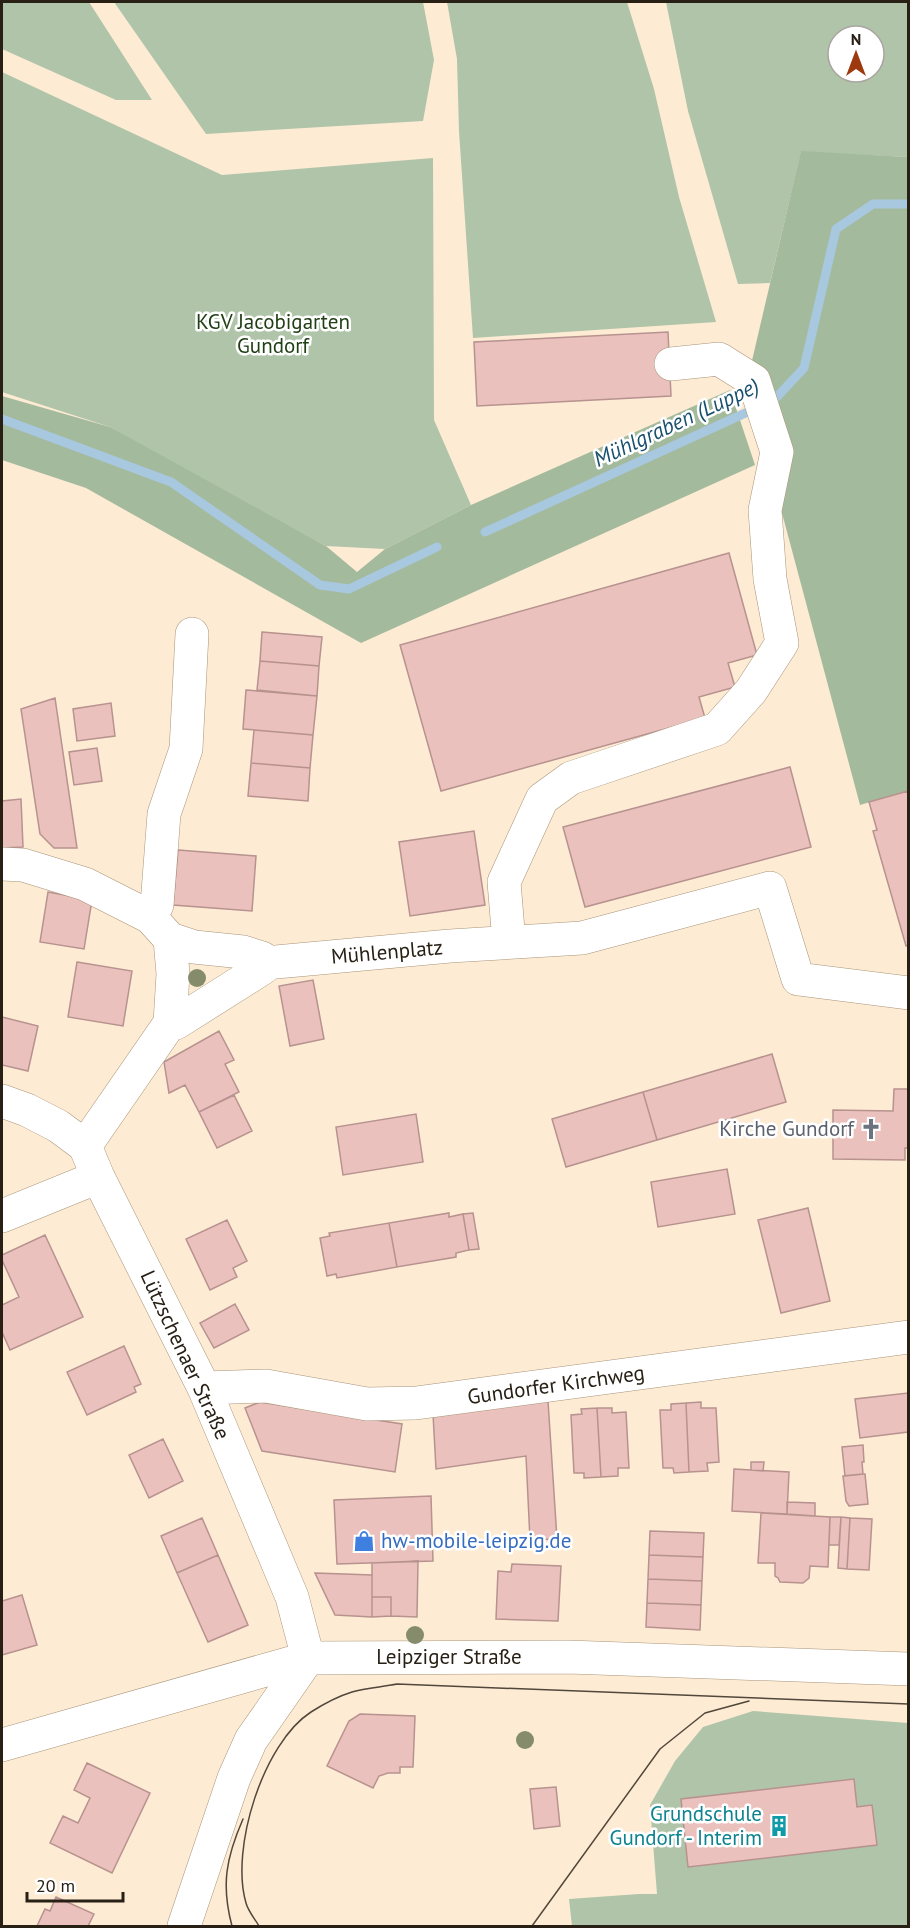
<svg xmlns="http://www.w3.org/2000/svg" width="910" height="1928" font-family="'PT Sans',sans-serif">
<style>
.green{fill:#afc4a8;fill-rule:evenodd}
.forest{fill:#a4ba9d}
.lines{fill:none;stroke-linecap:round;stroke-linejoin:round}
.stream{stroke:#a7c8df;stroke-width:9}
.building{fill:#eac1bd;stroke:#b7928f;stroke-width:1.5}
.minor-casing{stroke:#a99579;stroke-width:34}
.minor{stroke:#fff;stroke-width:33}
.tram{stroke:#51473a;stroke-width:1.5}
.tree{fill:#848c6b}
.labels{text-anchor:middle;stroke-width:5;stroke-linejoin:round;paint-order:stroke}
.park-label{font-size:21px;fill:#213f15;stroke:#fff}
.street-label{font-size:21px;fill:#282015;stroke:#fff}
.worship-label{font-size:21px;fill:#5b616d;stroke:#fff;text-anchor:end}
.shop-label{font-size:21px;fill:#366cbe;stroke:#fff;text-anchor:start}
.culture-label{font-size:21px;fill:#0d838f;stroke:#fff;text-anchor:end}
.water-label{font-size:22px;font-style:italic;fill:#18506f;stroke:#fff}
</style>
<rect width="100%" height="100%" fill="#fdebd4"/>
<!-- green -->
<path class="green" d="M2 2H89L152 100H116L2 49Z
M114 2H423L434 60 423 121 206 134Z
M447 2H627L654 89 679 197 716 322 473 338 459 131 457 59Z
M666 2H908V157L801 152 770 283 738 284 688 111ZM838 36H874V72H838Z
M2 72 222 175 433 158 434 420 471 505 385 549 326 546 140 445 110 427 2 392Z
M753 1711 908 1723 907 1926H572L569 1899 639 1894H657L650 1805 675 1761 703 1727Z"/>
<!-- forest -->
<path class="forest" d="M801 151 908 157V791L860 805 747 382Z
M730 390 755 465 361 643 86 488 2 460V396L110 427 326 546 357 572 385 549 471 505Z"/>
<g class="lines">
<!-- stream -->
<path class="stream" d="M2 419 171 482 320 585 349 589 437 547
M485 532 774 400 804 368 836 229 873 204H908"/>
</g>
<!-- building -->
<path class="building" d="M668 332 671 396 477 406 474 342Z
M729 553 757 655 728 663 735 687 699 697 705 718 441 791 400 645Z
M262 632 322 637 319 666 260 661Z
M260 661 319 666 317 696 257 690Z
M246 690 317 696 313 735 243 729Z
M55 698 77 848H54L40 834 21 709Z
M111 703 115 736 77 741 73 709Z
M254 730 313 735 310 768 251 763Z
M97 748 102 781 74 785 69 752Z
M251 763 310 768 308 801 248 796Z
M790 767 811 847 585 907 563 827Z
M908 791V945L906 946 873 831 877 830 869 802Z
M21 799 23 847 2 848V801Z
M474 831 485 905 410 916 399 842Z
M178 850 256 856 252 911 173 905Z
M48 892 92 900 84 949 40 942Z
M77 962 132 971 123 1026 68 1017Z
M313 980 324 1039 290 1046 279 986Z
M2 1017 38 1026 28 1071 2 1065Z
M219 1031 234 1060 225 1064 239 1092 199 1112 185 1085 169 1093 164 1062Z
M772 1054 786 1102 657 1140 643 1092Z
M894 1089H908V1148H905V1160L833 1159V1110L893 1111Z
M643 1092 657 1140 566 1167 552 1119Z
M234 1095 252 1131 217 1148 199 1112Z
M416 1114 423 1162 343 1175 336 1127Z
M727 1169 735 1214 658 1227 651 1182Z
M808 1208 830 1301 781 1313 758 1220Z
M449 1213V1217L463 1214 469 1250 456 1253V1257L397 1267 389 1223Z
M473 1213 479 1249 469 1250 463 1214Z
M227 1220 247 1261 233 1268 237 1277 210 1290 186 1239Z
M389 1223 397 1267 337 1278 336 1274 327 1276 320 1238 330 1236 329 1233Z
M45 1235 83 1317 10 1350 2 1332V1305L19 1297 2 1260V1255Z
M235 1304 249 1330 214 1348 200 1323Z
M124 1346 141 1384 134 1387 136 1392 87 1415 67 1372Z
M908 1393V1432L860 1438 855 1399Z
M548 1401 557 1539 530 1540 526 1456 436 1469 433 1414Z
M260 1402 402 1424 395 1472 262 1451 245 1408Z
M701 1402V1408H716L719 1462 707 1463 708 1471 689 1472 686 1403Z
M686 1403 689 1472 674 1473 673 1468H663L660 1410H671V1404Z
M597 1408 601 1477 584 1478V1473H574L571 1415 582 1414 581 1409Z
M597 1408H612V1413L626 1412 629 1468H618V1476L601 1477Z
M163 1439 183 1481 149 1498 129 1455Z
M863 1445 864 1462H862L863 1474 845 1476 842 1447Z
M751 1462H764L763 1471 751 1470Z
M734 1469 789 1472 787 1514 732 1511Z
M863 1474H865L868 1504 849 1506 846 1501 843 1476Z
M431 1496 433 1561 337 1564 334 1500Z
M787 1502 815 1503V1516L787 1514Z
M761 1513 830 1517 828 1567 810 1566 809 1578 803 1583 780 1582 778 1578 775 1576V1563H758Z
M830 1517H841L839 1545H829Z
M841 1517 850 1518 847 1569 838 1568Z
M202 1518 218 1555 177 1573 161 1536Z
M850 1518 872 1519 869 1570 847 1569Z
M650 1531 704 1533 703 1557 649 1555Z
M218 1555 248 1625 208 1642 177 1573Z
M649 1555 703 1557 702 1581 648 1579Z
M418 1561 417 1617 391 1616V1597H372V1563Z
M512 1564 561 1566 558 1621 496 1619 498 1571 511 1572Z
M315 1573 372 1575V1617L335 1615Z
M648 1579 702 1581 701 1605 647 1603Z
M22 1595 37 1645 2 1655V1601Z
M372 1597H391V1616L372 1617Z
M647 1603 701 1605 700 1630 646 1627Z
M360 1714 415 1716 413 1767H400V1773H388L379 1776 373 1788 327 1766 349 1721Z
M87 1763 150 1793 112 1873 50 1843 63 1816 78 1823 90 1798 74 1790Z
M854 1779 857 1807 872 1805 877 1845 688 1867 681 1799Z
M556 1787 560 1826 534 1829 530 1789Z
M56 1897 94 1914 88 1926H37L45 1909 50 1911Z"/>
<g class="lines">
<defs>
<path id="minor" d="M2 864 23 865 85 884 150 917 170 939
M150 917 157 905 164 814 186 749 192 634
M509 942 504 882 542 799 571 778 717 729 751 691 782 643 770 579 765 510 777 452 754 381 719 359 671 364
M170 1023 173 974 170 939 194 947 243 952 262 958 265 963
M2 1101 27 1110 58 1126 85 1146 98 1177 204 1388 292 1597 308 1658
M85 1146 170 1023H176L263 968 265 963 450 946 582 938 770 888 798 979 908 993
M2 1216 98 1177
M204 1388 266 1386 367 1404 416 1403 908 1337
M2 1745 308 1658 568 1657 908 1669
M184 1926 234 1778 251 1740 308 1658"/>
</defs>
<!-- minor casing -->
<use href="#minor" class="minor-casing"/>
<!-- minor -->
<use href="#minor" class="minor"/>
<!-- tram -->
<path class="tram" d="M232 1926C221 1885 226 1858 243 1819
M259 1926C255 1919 248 1911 246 1903 230 1849 263 1743 311 1712 322 1705 339 1696 352 1692 366 1688 382 1687 397 1684L908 1704
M532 1926 660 1749 705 1713 749 1701"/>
</g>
<!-- trees -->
<g class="tree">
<circle cx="197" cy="978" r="9"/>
<circle cx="415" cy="1635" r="9"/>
<circle cx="525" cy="1740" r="9"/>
</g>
<!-- icons -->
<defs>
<symbol id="church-bare" viewBox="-9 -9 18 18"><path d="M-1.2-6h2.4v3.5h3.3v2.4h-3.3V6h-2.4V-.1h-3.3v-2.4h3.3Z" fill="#6b7280" stroke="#fff" stroke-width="2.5" paint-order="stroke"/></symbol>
<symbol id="shop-bare" viewBox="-9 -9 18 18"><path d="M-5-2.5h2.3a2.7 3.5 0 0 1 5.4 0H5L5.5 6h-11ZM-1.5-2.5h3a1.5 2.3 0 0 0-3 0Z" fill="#3f7fe0" stroke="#fff" stroke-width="2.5" paint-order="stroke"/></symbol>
<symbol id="building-bare" viewBox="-9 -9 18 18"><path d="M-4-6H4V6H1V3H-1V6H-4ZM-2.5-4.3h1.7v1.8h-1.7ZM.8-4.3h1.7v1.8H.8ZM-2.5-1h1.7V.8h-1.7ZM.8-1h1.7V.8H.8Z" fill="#0f9aa8" stroke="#fff" stroke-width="2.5" paint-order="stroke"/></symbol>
</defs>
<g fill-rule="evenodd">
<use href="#church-bare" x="856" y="1114" width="30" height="30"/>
<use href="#shop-bare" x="349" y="1526" width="30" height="30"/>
<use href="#building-bare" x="764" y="1811" width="30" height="30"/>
</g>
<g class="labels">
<!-- park labels -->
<g class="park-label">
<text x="273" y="329">KGV Jacobigarten<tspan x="273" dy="24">Gundorf</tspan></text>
</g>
<!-- street labels -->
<g class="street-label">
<text transform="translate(387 952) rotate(-5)" y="7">Mühlenplatz</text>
<text transform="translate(185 1355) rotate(65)" y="7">Lützschenaer Straße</text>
<text transform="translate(556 1385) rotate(-8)" y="7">Gundorfer Kirchweg</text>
<text x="449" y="1664">Leipziger Straße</text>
</g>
<!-- worship labels -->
<g class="worship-label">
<text x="854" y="1136">Kirche Gundorf</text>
</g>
<!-- shop labels -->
<g class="shop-label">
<text x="381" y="1548">hw-mobile-leipzig.de</text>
</g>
<!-- culture labels -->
<g class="culture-label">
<text x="762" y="1821">Grundschule<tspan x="762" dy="24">Gundorf - Interim</tspan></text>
</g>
<!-- water labels -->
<g class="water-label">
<text transform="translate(676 422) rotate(-25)" y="8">Mühlgraben (Luppe)</text>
</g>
</g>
<!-- border -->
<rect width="910" height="1928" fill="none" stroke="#282015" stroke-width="6"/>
<!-- north arrow -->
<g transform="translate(856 54)"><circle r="28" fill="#ffffff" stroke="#a9a6a1" stroke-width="1.5"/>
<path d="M0-4.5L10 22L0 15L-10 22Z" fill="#9e380e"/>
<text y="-9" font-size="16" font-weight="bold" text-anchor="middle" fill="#282015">N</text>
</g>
<!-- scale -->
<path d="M27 1892v9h96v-9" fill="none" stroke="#282015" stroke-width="3"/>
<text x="36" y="1892" font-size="18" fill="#282015" stroke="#ffffff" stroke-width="4.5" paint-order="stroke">20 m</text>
</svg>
